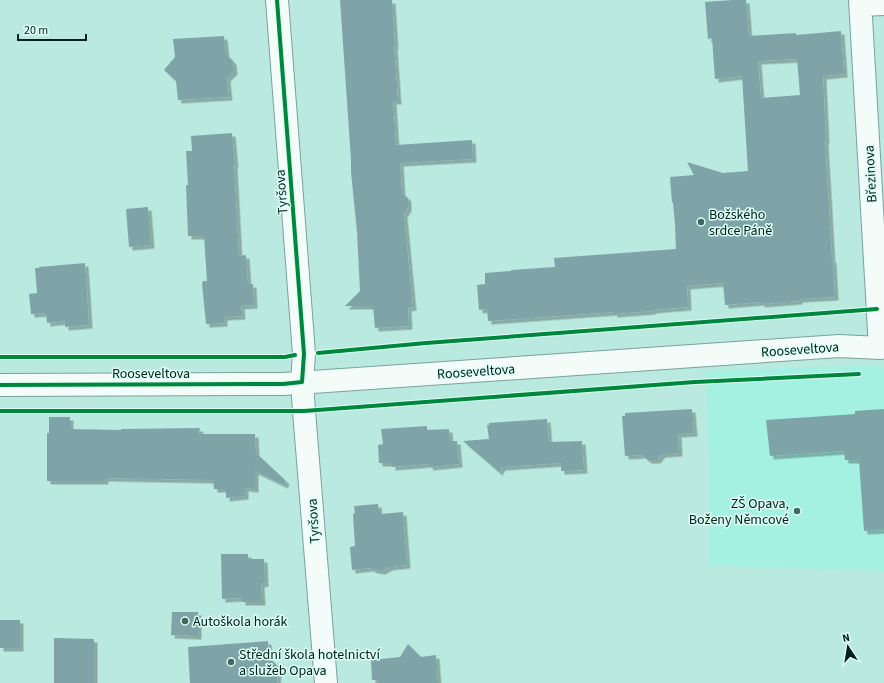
<svg xmlns="http://www.w3.org/2000/svg" width="884" height="683" font-family="'Source Sans 3',sans-serif">
<style>
.built{fill:#a4f1e1}
.building{fill:#7fa4a7;fill-rule:evenodd;filter:url(#shadow)}
.lines{fill:none;stroke-linecap:round;stroke-linejoin:round}
.minor-casing{stroke:#7aa29a;stroke-width:24}
.minor{stroke:#f4fcfa;stroke-width:22}
.cycleway-casing{stroke:#defff6;stroke-width:6}
.cycleway{stroke:#00873e;stroke-width:4}
.poi-dot{fill:#416860;stroke:#defff6;stroke-width:1.5}
.labels{text-anchor:middle;stroke-width:3;stroke-linejoin:round;paint-order:stroke}
.street-label{font-size:14px;fill:#00221b;stroke:#defff6}
.poi-label{font-size:14px;fill:#00221b;stroke:#defff6;text-anchor:start}
</style>
<defs>
<filter id="shadow"><feDropShadow dx="3.5" dy="3.5" stdDeviation="0" flood-color="#0004"/></filter>
</defs>
<rect width="100%" height="100%" fill="#b9e9df"/>
<!-- built -->
<path class="built" d="M877 365 884 369V571L709 565V457L706 371Z"/>
<!-- building -->
<path class="building" d="M340 0H392L395 46H394L398 101H393L396 145 472 140 473 159 400 163 402 193 408 198V208L404 214 413 307 408 308 409 326 375 328 373 306H345L360 291 357 232 351 172V160Z
M733 0H746L749 36 796 33V35L841 31 844 74 823 76 826 140H825L832 260 833 259 835 297 799 299V301L761 304V302L725 305 723 283 687 286 688 307 652 310V311L614 314V312L488 321 487 309 479 310 477 285 485 284V273L511 271V270L555 267 554 258 676 249 675 225 673 202 672 203 670 177 694 175 687 162 723 173 748 171 742 76 715 79 712 38 708 39 705 2ZM797 59 800 95 761 98 758 61Z
M224 36 226 54 233 61 234 71 227 78 229 97 178 100 176 81 164 70 175 57 173 39Z
M232 133 235 165 234 164 239 256 246 255 248 284H253L254 305 241 306 242 316 224 317V323L206 324 202 284 203 281H207L204 236H188L186 185H188L186 151H192L191 136Z
M148 207 151 245 129 247 126 209Z
M85 263 87 291 89 325 65 327V321L47 323 46 313 31 314 29 294 37 293 35 268H39V267Z
M692 409 694 433 678 434 679 453 662 454 657 460H648L642 455 625 456 622 416H625V413Z
M884 409V530L864 531 859 460H845L844 451 770 456 766 420 855 414V411Z
M49 417H70V429L121 430V429L200 428 199 434H255L256 453 286 481 284 485 255 471V489L245 488V496L226 498V489H214L213 480 105 478V481H47V433H49Z
M547 419 549 442 582 441 584 470 561 471V463L502 467 499 472 463 441 489 439 487 425H489V423Z
M427 426V430L449 429 450 441H457L459 464 430 467 429 464 392 467V463H379L378 445 383 444 381 429Z
M378 504 379 512H381V514L403 512 407 565 389 567 382 571 374 570 370 568 352 570 350 547 355 546 353 514 355 513 354 506Z
M221 554H248V559H264L265 583 261 584 262 602H242V598L222 599Z
M172 612H198V636L171 635Z
M0 620H20V648H0Z
M54 638 94 639V683H54Z
M268 641 269 658 276 664 278 672 277 683H190L188 647Z
M408 644 421 657 436 655 438 683H378L377 680H372L371 660 400 657Z"/>
<g class="lines">
<defs>
<path id="minor" d="M277 0 304 354 302 382 304 411 326 683
M860 0 880 348
M861 5 884 4
M0 385 283 384 839 346 880 348"/>
</defs>
<!-- minor casing -->
<use href="#minor" class="minor-casing"/>
<!-- minor -->
<use href="#minor" class="minor"/>
<defs>
<path id="cycleway" d="M318 353 426 343 877 309
M0 357H285L295 355
M0 385 283 384 302 382 304 354 277 0
M0 411H304L695 382 859 374"/>
</defs>
<!-- cycleway casing -->
<use href="#cycleway" class="cycleway-casing"/>
<!-- cycleway -->
<use href="#cycleway" class="cycleway"/>
</g>
<!-- markers -->
<g class="poi-dot">
<circle cx="701" cy="222" r="4"/>
<circle cx="797" cy="511" r="4"/>
<circle cx="185" cy="621" r="4"/>
<circle cx="231" cy="662" r="4"/>
</g>
<g class="labels">
<!-- street labels -->
<g class="street-label">
<text transform="translate(870 174) rotate(-93)" y="5">Březinova</text>
<text transform="translate(281 192) rotate(-94)" y="5">Tyršova</text>
<text transform="translate(800 349) rotate(-4)" y="5">Rooseveltova</text>
<text transform="translate(476 371) rotate(-4)" y="5">Rooseveltova</text>
<text x="151" y="378">Rooseveltova</text>
<text transform="translate(313 521) rotate(-94)" y="5">Tyršova</text>
</g>
<!-- poi labels -->
<g class="poi-label">
<text x="709" y="219">Božského<tspan x="709" dy="16">srdce Páně</tspan></text>
<text x="789" y="508" text-anchor="end">ZŠ Opava,<tspan x="789" dy="16">Boženy Němcové</tspan></text>
<text x="193" y="626">Autoškola horák</text>
<text x="239" y="659">Střední škola hotelnictví<tspan x="239" dy="16">a služeb Opava</tspan></text>
</g>
</g>
<!-- north arrow -->
<g transform="translate(848 647) rotate(348)" stroke="#defff6" stroke-width="3" paint-order="stroke">
<path d="M0-3L7 15L0 10L-7 15Z" fill="#00221b"/>
<text y="-6" font-size="11" font-weight="bold" text-anchor="middle" fill="#00221b">N</text>
</g>
<!-- scale -->
<path d="M18 34v6h68v-6" fill="none" stroke="#00221b" stroke-width="2"/>
<text x="24" y="34" font-size="12" fill="#00221b" stroke="#defff6" stroke-width="3" paint-order="stroke">20 m</text>
</svg>
